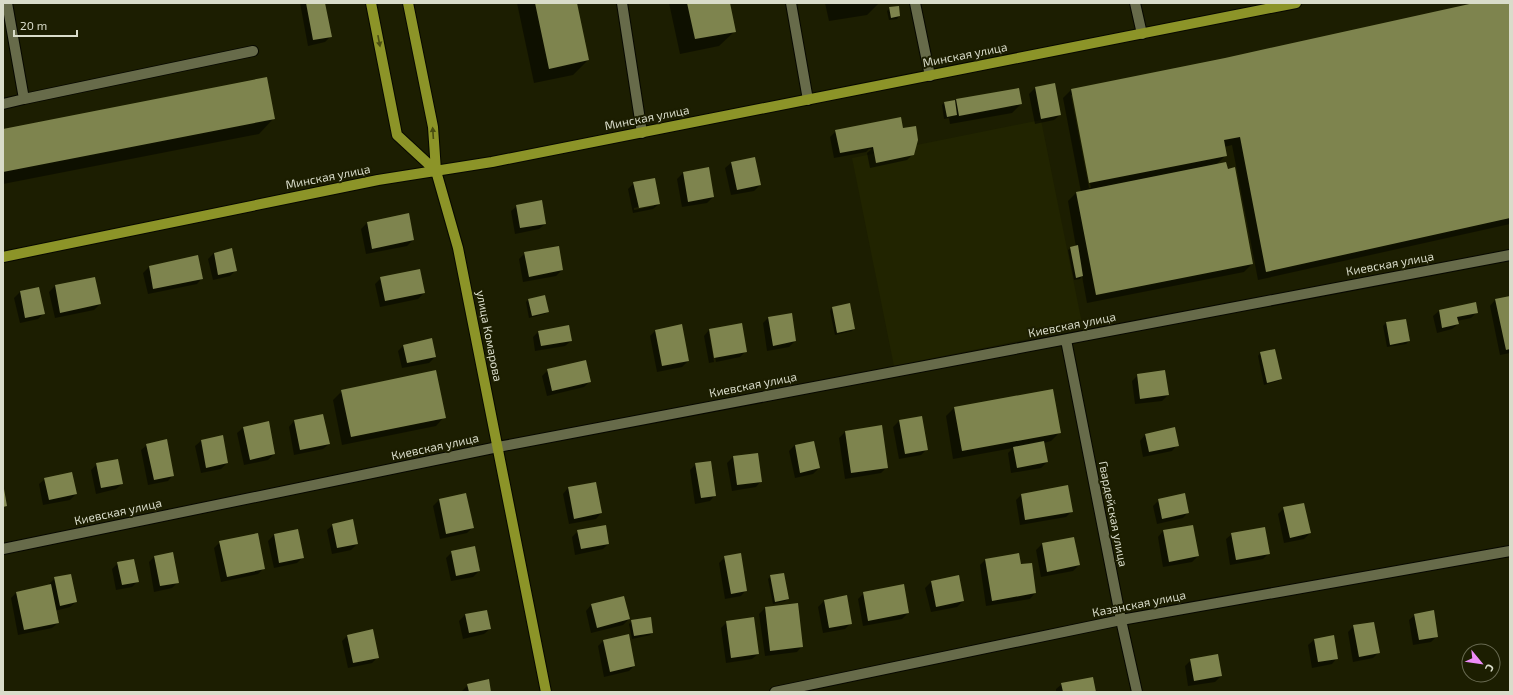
<svg xmlns="http://www.w3.org/2000/svg" width="1513" height="695" font-family="'Exo 2',sans-serif">
<style>
.built{fill:#212400}
.shadow{fill:#0007;fill-rule:evenodd}
.building{fill:#7e844e}
.lines{fill:none;stroke-linecap:round;stroke-linejoin:round}
.minor-casing{stroke:#070800;stroke-width:12}
.major-casing{stroke:#070800;stroke-width:12}
.minor{stroke:#676b4a;stroke-width:10}
.major{stroke:#8c9428;stroke-width:10}
.oneway{fill:#494d11}
.labels{text-anchor:middle;stroke-width:4;stroke-linejoin:round;paint-order:stroke}
.street-label{font-size:12px;fill:#d9dcca;stroke:#1c1e01}
</style>
<rect width="100%" height="100%" fill="#1c1e01"/>
<!-- built -->
<path class="built" d="M1041 120 1083 328 894 366 852 158Z"/>
<!-- shadow -->
<path class="shadow" d="M300 3H324L331 36 325 42 308 46Z
M517 3H576L588 60 573 75 534 83Z
M669 3H729L735 31 719 46 680 54Z
M825 3H879L867 15 829 21Z
M1479 3H1510V224L1258 280 1232 145 1224 147 1226 155 1216 165 1252 264 1244 272 1087 303 1082 276 1080 279 1074 280 1068 250 1071 248 1076 247 1068 201 1076 193 1081 192 1063 98 1071 90 1225 59ZM1071 95H1073L1091 188H1089Z
M890 8 899 16 897 19 889 20 887 11Z
M1035 88 1060 115 1054 120 1035 124 1029 94Z
M956 100 1021 104 1012 113 950 124 949 118 944 119 942 105 944 103Z
M274 118 259 134 3 184V130Z
M902 129 913 154 907 160 870 168 867 153 872 149H869L866 152 834 158 830 137 836 131Z
M731 163 760 185 754 191 731 195 725 168Z
M683 173 713 197 707 203 682 207 677 179Z
M634 183 659 204 653 209 633 213 628 189ZM654 204V206L634 210V208Z
M517 206 545 224 539 229 515 234 511 211Z
M408 215 413 240 407 246 366 254 361 229 367 223Z
M214 253 236 270 230 276 213 280 208 259Z
M525 253 562 270 556 276 523 282 519 259Z
M149 267 202 278 197 284 148 294 143 273Z
M94 278 100 304 94 310 55 318 49 292 55 286Z
M381 278 424 293 418 299 380 307 375 284Z
M20 292 44 313 38 319 20 323 14 298Z
M1510 297V353L1500 355 1490 306 1495 300Z
M528 300 547 312 545 314 529 318 526 302Z
M1475 303 1477 312 1471 318 1457 321 1458 324 1452 329 1437 333 1433 316 1439 311Z
M832 308 854 329 852 331 835 335 830 311Z
M768 318 795 341 789 347 767 351 763 323Z
M1405 320 1409 341 1406 344 1387 347 1383 326 1386 323Z
M709 330 746 351 740 357 716 362 711 333H709L714 362 709 363 704 336Z
M539 331 571 341 565 346 535 351 533 337Z
M655 331 688 361 682 367 657 372 650 336Z
M404 345 435 357 429 363 402 368 398 351Z
M1260 353 1281 379 1278 381 1264 385 1258 356Z
M548 370 590 381 584 387 547 396 542 376Z
M1138 375 1168 395 1162 401 1135 404 1132 381Z
M342 391 444 417 436 426 342 445 333 400Z
M954 408 1060 432 1051 441 1044 443 1047 462 1041 468 1011 473 1008 453 1013 448 953 459 946 416Z
M294 421 329 444 323 449 294 455 289 427Z
M899 421 927 449 921 455 899 459 893 427Z
M243 428 274 454 268 460 244 465 237 433Z
M845 432 887 467 881 473 845 479 839 438Z
M1145 435 1177 445 1172 451 1143 457 1140 441Z
M222 436 227 463 221 469 201 473 195 446 201 441Z
M147 445 173 475 168 481 148 485 141 450Z
M795 445 819 468 813 474 795 478 789 451Z
M733 457 761 481 756 487 732 491 727 463Z
M97 464 122 484 116 489 96 494 91 470Z
M696 464 715 495 710 501 695 504 690 470Z
M45 479 76 494 70 500 43 505 39 484Z
M568 488 601 513 596 519 569 524 563 494Z
M466 494 472 528 467 533 440 539 433 506 439 500Z
M1022 494 1072 511 1066 517 1020 525 1016 500Z
M1159 500 1188 512 1183 518 1157 524 1153 506Z
M1284 508 1310 533 1304 539 1284 543 1278 514Z
M333 525 357 544 351 550 332 554 327 530Z
M297 530 303 557 297 563 274 568 268 541 274 535Z
M578 531 608 544 603 549 575 555 572 537Z
M1163 531 1198 556 1192 562 1163 567 1158 537Z
M1232 534 1269 553 1263 559 1230 565 1226 539Z
M220 542 264 568 258 574 221 582 214 548Z
M1042 544 1079 565 1073 571 1041 577 1036 550Z
M452 552 479 571 473 577 451 581 446 558Z
M154 557 178 582 172 588 154 592 149 562Z
M725 557 746 590 741 596 725 599 719 563Z
M986 559 1020 565 1035 593 1030 599 986 606 980 565Z
M118 563 138 581 132 587 116 590 112 569Z
M771 576 788 599 785 601 773 604 768 579Z
M55 578 76 602 70 607 55 611 58 623 52 628 18 635 11 598 16 593 49 586V584Z
M931 582 963 601 957 607 931 612 925 588Z
M864 593 908 613 902 619 863 626 858 599Z
M824 601 851 623 845 629 823 633 818 607Z
M797 604 802 646 797 652 765 656 759 614 765 608Z
M591 605 629 619 623 625 591 633 586 611Z
M486 611 490 629 484 634 463 639 459 621 465 615Z
M1415 615 1437 636 1431 642 1413 645 1409 620Z
M632 621 652 633 650 635 632 639 629 624Z
M727 622 758 654 752 659 726 663 721 628Z
M1354 626 1379 652 1373 658 1353 662 1348 632Z
M348 635 378 657 372 663 348 668 342 641Z
M1333 636 1337 658 1332 664 1312 668 1308 645 1314 640Z
M603 641 634 666 629 671 604 677 598 646Z
M1191 660 1221 676 1215 682 1188 686 1185 666Z
M1062 684 1095 692H1056V689Z
M468 685 490 692H462V691Z"/>
<!-- building -->
<path class="building" d="M306 3H325L332 37 313 40Z
M535 3H577L589 60 549 69Z
M687 3H730L736 32 695 39Z
M1474 3H1510V218L1266 272 1240 137 1224 140 1227 156 1089 183 1071 89 1225 58Z
M899 6 900 16 891 18 889 7Z
M267 77 275 119 3 172V129Z
M1055 83 1061 115 1041 119 1035 87Z
M1019 88 1022 104 959 116 956 99Z
M955 100 957 115 947 117 944 102Z
M901 117 903 128 916 126 918 140 914 155 876 163 873 147 840 153 835 130Z
M755 157 761 185 737 190 731 162Z
M1226 162 1228 169 1235 167 1253 264 1096 295 1076 192Z
M709 167 714 197 688 202 683 172Z
M655 178 660 204 639 208 633 182Z
M542 200 546 224 520 228 516 205Z
M409 213 414 240 372 249 367 222Z
M1078 245 1083 276 1076 278 1070 247Z
M559 246 563 270 529 277 524 252Z
M232 248 237 271 218 275 214 253Z
M198 255 203 279 153 289 149 266Z
M420 269 425 293 385 301 380 277Z
M95 277 101 304 60 313 55 285Z
M39 287 45 314 25 318 20 291Z
M545 295 549 312 532 316 528 299Z
M1510 296V349L1506 350 1495 299Z
M1476 302 1478 313 1457 317 1459 324 1442 328 1439 310Z
M850 303 855 329 837 333 832 307Z
M792 313 796 341 773 346 768 317Z
M1406 319 1410 341 1390 345 1386 322Z
M742 323 747 352 714 358 709 329Z
M682 324 689 361 662 366 655 330Z
M569 325 572 341 541 346 538 331Z
M432 338 436 357 407 363 403 345Z
M1275 349 1282 379 1267 383 1260 352Z
M586 360 591 382 552 391 547 369Z
M436 370 446 418 351 437 341 390Z
M1165 370 1169 395 1140 399 1137 374Z
M1053 389 1061 433 962 451 954 407Z
M323 414 330 444 300 450 294 420Z
M922 416 928 450 905 454 899 420Z
M269 421 275 454 250 460 243 427Z
M882 425 888 468 851 473 845 431Z
M1175 427 1179 446 1149 452 1145 434Z
M223 435 228 463 206 468 201 440Z
M167 439 174 476 154 480 146 444Z
M814 441 820 468 800 473 795 445Z
M1044 441 1048 462 1017 468 1013 447Z
M758 453 762 482 737 485 733 456Z
M118 459 123 484 101 488 96 463Z
M711 461 716 496 701 498 695 463Z
M72 472 77 494 49 500 44 478Z
M596 482 602 513 574 519 568 487Z
M1068 485 1073 512 1025 520 1021 494Z
M4 489 7 506 3 507V490Z
M466 493 474 528 446 534 439 499Z
M1185 493 1189 513 1162 519 1158 499Z
M1304 503 1311 533 1290 538 1283 507Z
M353 519 358 544 337 548 332 524Z
M606 525 609 544 581 549 577 530Z
M1193 525 1199 556 1169 562 1163 530Z
M1265 527 1270 554 1236 560 1231 533Z
M298 529 304 558 279 563 274 534Z
M258 533 265 569 227 577 219 541Z
M1074 537 1080 565 1047 572 1042 543Z
M475 546 480 571 456 576 451 551Z
M173 552 179 583 160 586 154 556Z
M741 553 747 591 731 594 724 556Z
M1019 553 1021 564 1032 563 1036 593 992 601 985 559Z
M134 559 139 582 122 585 117 562Z
M784 573 789 599 775 602 770 575Z
M71 574 77 602 60 606 54 577Z
M959 575 964 601 936 607 931 581Z
M51 584 59 623 24 630 16 592Z
M904 584 909 613 868 621 863 592Z
M847 595 852 624 829 628 824 600Z
M624 596 630 619 597 628 591 604Z
M798 603 803 647 770 651 765 607Z
M487 610 491 629 469 633 465 614Z
M1434 610 1438 637 1419 640 1414 614Z
M651 617 653 633 634 636 631 620Z
M754 617 759 654 731 658 726 621Z
M1374 622 1380 653 1359 657 1353 625Z
M373 629 379 658 353 663 347 635Z
M629 634 635 666 610 672 603 640Z
M1334 635 1338 659 1318 662 1314 639Z
M1218 654 1222 676 1194 681 1190 659Z
M1093 677 1096 692H1063L1061 683Z
M489 679 491 692H469L467 684Z"/>
<g class="lines">
<defs>
<path id="minor" d="M622 3 642 133
M791 3 808 100
M915 3 930 76
M1135 3 1142 34
M24 99 253 51
M3 104 24 99 7 3
M1066 340 1121 620 1137 692
M3 549 498 447 1510 255
M775 692 1121 620 1510 551"/>
<path id="major" d="M371 3 397 135 436 171 458 248 546 692
M408 3 433 127 436 171
M3 257 378 180 492 162 1296 3"/>
</defs>
<!-- minor casing -->
<use href="#minor" class="minor-casing"/>
<!-- major casing -->
<use href="#major" class="major-casing"/>
<!-- minor -->
<use href="#minor" class="minor"/>
<!-- major -->
<use href="#major" class="major"/>
</g>
<!-- one-way arrows -->
<defs><path id="oneway-solid" d="M-6-.8H1V-3.2L6.5 0L1 3.2V.8H-6Z"/></defs>
<g class="oneway">
<use href="#oneway-solid" transform="translate(379 41) rotate(79)"/>
<use href="#oneway-solid" transform="translate(433 133) rotate(-94)"/>
</g>
<g class="labels">
<!-- street labels -->
<g class="street-label">
<text transform="translate(965 55) rotate(-11)" y="4">Минская улица</text>
<text transform="translate(647 118) rotate(-11)" y="4">Минская улица</text>
<text transform="translate(328 177) rotate(-11)" y="4">Минская улица</text>
<text transform="translate(1390 264) rotate(-10)" y="4">Киевская улица</text>
<text transform="translate(1072 325) rotate(-11)" y="4">Киевская улица</text>
<text transform="translate(489 336) rotate(79)" y="4">улица Комарова</text>
<text transform="translate(753 385) rotate(-11)" y="4">Киевская улица</text>
<text transform="translate(435 447) rotate(-12)" y="4">Киевская улица</text>
<text transform="translate(118 512) rotate(-12)" y="4">Киевская улица</text>
<text transform="translate(1113 514) rotate(79)" y="4">Гвардейская улица</text>
<text transform="translate(1139 604) rotate(-11)" y="4">Казанская улица</text>
</g>
</g>
<!-- border -->
<rect width="1513" height="695" fill="none" stroke="#d9dcca" stroke-width="8"/>
<!-- north arrow -->
<g transform="translate(1481 663) rotate(119)"><circle r="19" fill="#1c1e01" stroke="#686a51"/>
<path d="M0-3L7 15L0 10L-7 15Z" fill="#ee8cf8"/>
<text y="-6" font-size="11" font-weight="bold" text-anchor="middle" fill="#d9dcca">С</text>
</g>
<!-- scale -->
<path d="M14 30v6h63v-6" fill="none" stroke="#d9dcca" stroke-width="2"/>
<text x="20" y="30" font-size="12" fill="#d9dcca" stroke="#1c1e01" stroke-width="3" paint-order="stroke">20 m</text>
</svg>
